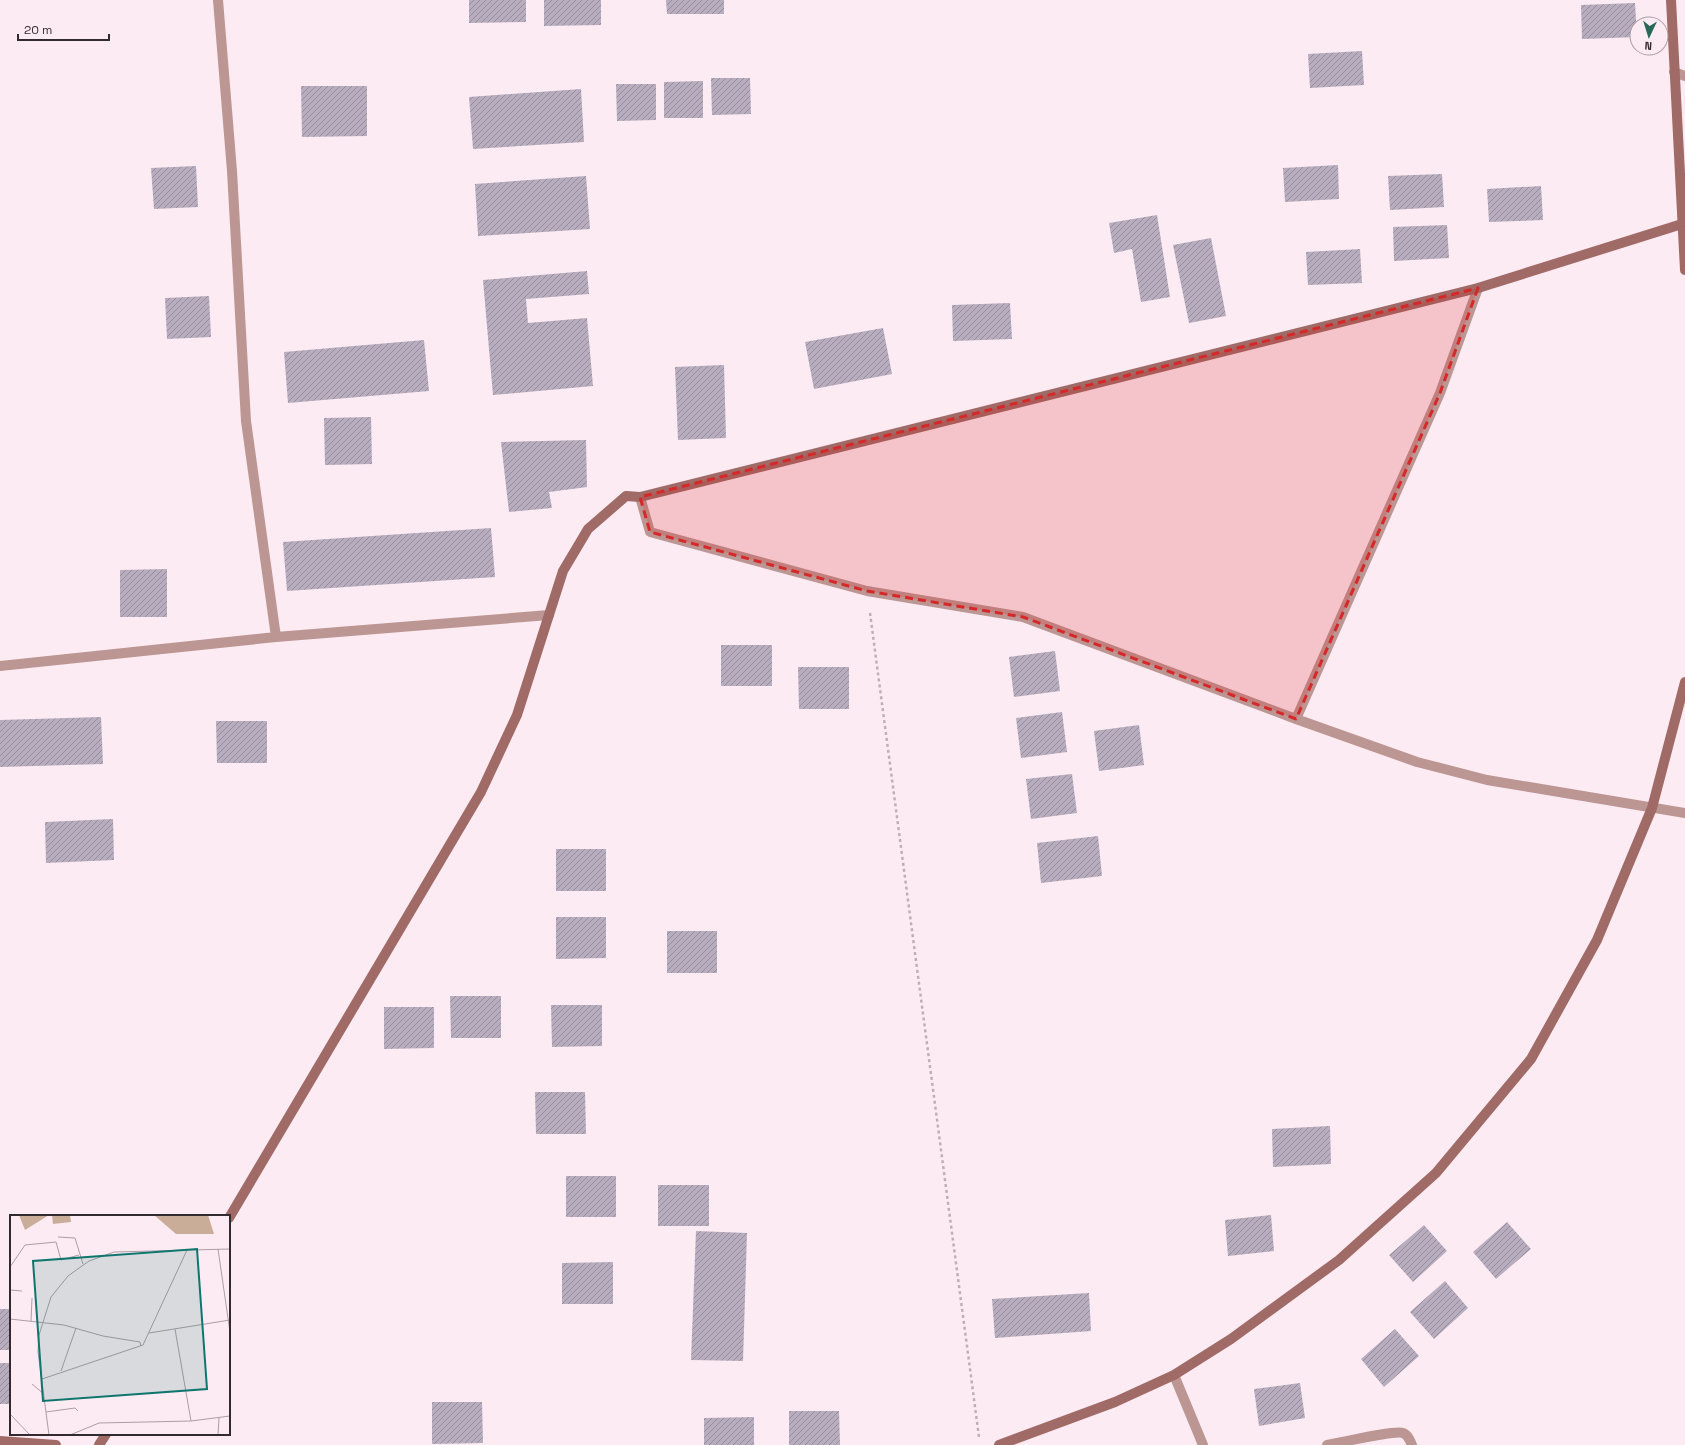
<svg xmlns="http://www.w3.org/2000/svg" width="1685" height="1445" font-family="'Space Grotesk',sans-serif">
<defs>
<pattern id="building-hatch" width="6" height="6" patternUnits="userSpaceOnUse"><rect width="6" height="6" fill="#b8adbe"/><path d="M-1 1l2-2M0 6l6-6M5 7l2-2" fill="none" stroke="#968d9b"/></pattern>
</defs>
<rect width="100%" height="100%" fill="#fdebf3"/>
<!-- building -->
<path fill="url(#building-hatch)" d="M469 0H526V22L469 23Z
M544 0H601V25L544 26Z
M666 0H724V14H667Z
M1635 3 1637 37 1582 39 1581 5Z
M1362 51 1364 85 1310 88 1308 54Z
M711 78H750L751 114 712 115Z
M703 81V118H664V82Z
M616 84H656V120L617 121Z
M301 86H367V136L302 137Z
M581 89 584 142 473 149 469 97Z
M1338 165 1339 199 1285 202 1283 168Z
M196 166 198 207 154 209 151 168Z
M1442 174 1444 207 1390 210 1388 176Z
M586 176 590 229 478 236 475 184Z
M1541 186 1543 220 1489 222 1487 189Z
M1157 215 1170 297 1141 302 1132 249 1114 253 1109 223Z
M1447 225 1449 258 1394 261 1393 227Z
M1211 238 1226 316 1189 323 1173 245Z
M1360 249 1362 283 1308 285 1306 252Z
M587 271 589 294 526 299 528 323 587 318 593 386 493 395 483 280Z
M209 296 211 337 167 339 165 298Z
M1010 303 1012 339 953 341 952 305Z
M883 328 892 374 814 389 805 342Z
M424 340 429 391 288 403 284 352Z
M724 365 726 438 678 440 675 367Z
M371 417 372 464 325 465 324 418Z
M586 440 587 487 549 492 552 508 509 512 501 442Z
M491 528 495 577 287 591 283 542Z
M167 569V617H120V570Z
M721 645H772V686H721Z
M1055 651 1060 691 1014 697 1009 657Z
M798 667H849V709H799Z
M1062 712 1067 752 1021 758 1016 718Z
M101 717 103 764 0 767V720Z
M216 721H267V763H217Z
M1139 725 1144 765 1099 771 1094 731Z
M1072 774 1077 813 1031 819 1026 779Z
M113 819 114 860 46 863 45 822Z
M1098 836 1102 876 1041 883 1037 843Z
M556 849H606V891H556Z
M556 917H606V958L556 959Z
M667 931H717V973H667Z
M450 996H501V1038H451Z
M551 1005H602V1046L552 1047Z
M384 1007H434V1048L384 1049Z
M535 1092H585L586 1134H536Z
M1330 1126 1331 1164 1273 1167 1272 1129Z
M566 1176H616V1217H566Z
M658 1185H709V1226H658Z
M1271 1215 1274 1251 1228 1256 1225 1220Z
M1507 1222 1531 1249 1496 1279 1473 1252Z
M1424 1225 1447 1251 1413 1282 1389 1255Z
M696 1231 747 1233 743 1361 691 1360Z
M613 1262V1304H562V1263Z
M1445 1281 1468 1308 1434 1339 1410 1312Z
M1089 1293 1091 1331 995 1338 992 1299Z
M0 1309H11V1350H0Z
M1395 1329 1419 1356 1384 1387 1361 1359Z
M0 1363H11V1404H0Z
M1300 1383 1305 1418 1259 1426 1254 1389Z
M432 1402H482L483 1443 432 1444Z
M789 1411H839L840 1445H789Z
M754 1417V1445H704V1418Z"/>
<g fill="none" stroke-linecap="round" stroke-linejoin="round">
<!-- path -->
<path stroke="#beafb6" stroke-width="2.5" stroke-dasharray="3 3" stroke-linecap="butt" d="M870 613 979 1437"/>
<!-- lane -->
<path stroke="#bc9693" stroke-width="10" d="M1674 72 1685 76
M1174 1375 1203 1445
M1327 1445C1340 1443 1394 1430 1403 1433 1408 1435 1410 1440 1412 1445"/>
<!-- street -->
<path stroke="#bc9693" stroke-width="10" d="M218 0 232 171 246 421 276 637
M640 497 650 532 867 591 1023 617 1296 719 1417 762 1487 780 1685 813
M0 666 276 637 549 615
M1296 719 1440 393 1478 288"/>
<!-- secondary -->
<path stroke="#a06a66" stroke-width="10" d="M1671 0 1685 270
M229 1218 481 792 517 715 563 571 588 529 626 496 640 497 1478 288 1682 224
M0 1441 56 1445
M99 1445 106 1434
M999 1445 1115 1402 1174 1375 1231 1339 1339 1260 1436 1173 1531 1059 1597 940 1652 808 1685 682"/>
</g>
<!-- marked area -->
<path fill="#d62828" fill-opacity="0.2" stroke="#d62828" stroke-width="3" stroke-dasharray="8 5" stroke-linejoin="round" d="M1478 288 1440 393 1296 719 1023 617 867 591 650 532 640 497Z"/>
<!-- overview -->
<g transform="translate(10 1215)">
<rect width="220" height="220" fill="#fdebf3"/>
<path d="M9 0H39L15 15ZM42 0H60L61 7 43 9ZM144 0H198L204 19H166Z" fill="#caad99"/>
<path fill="none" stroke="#ac9ea4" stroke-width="1" d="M48 22 65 23 73 49M208 34 220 117M0 52 15 30 46 27 51 45 69 40M0 75 12 76M0 104 54 110 93 121 130 127 131 131M21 106 22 83M165 114 181 206M139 118 220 105M51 156 66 113M32 164 133 130 177 35M22 169 34 179M36 197 65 193 68 196M0 199 20 220M39 220 28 137 29 120 41 82 58 61 79 46 104 37 220 34M60 220 89 208 181 206 220 201M208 220 209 203"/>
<path fill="#0f766e" fill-opacity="0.15" stroke="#0f766e" stroke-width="2" d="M187 34 197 174 33 186 23 46Z"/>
<rect width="220" height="220" fill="none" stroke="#322a2e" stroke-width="2"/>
</g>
<!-- north arrow -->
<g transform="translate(1649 36) rotate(184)"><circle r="19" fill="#fdebf3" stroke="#ac9ea4"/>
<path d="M0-3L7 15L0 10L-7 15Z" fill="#266959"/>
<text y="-6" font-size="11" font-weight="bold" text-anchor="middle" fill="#322a2e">N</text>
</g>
<!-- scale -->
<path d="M18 34v6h91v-6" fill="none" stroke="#322a2e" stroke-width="2"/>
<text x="24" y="34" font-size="12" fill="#322a2e" stroke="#fdebf3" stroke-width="3" paint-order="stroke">20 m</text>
</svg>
